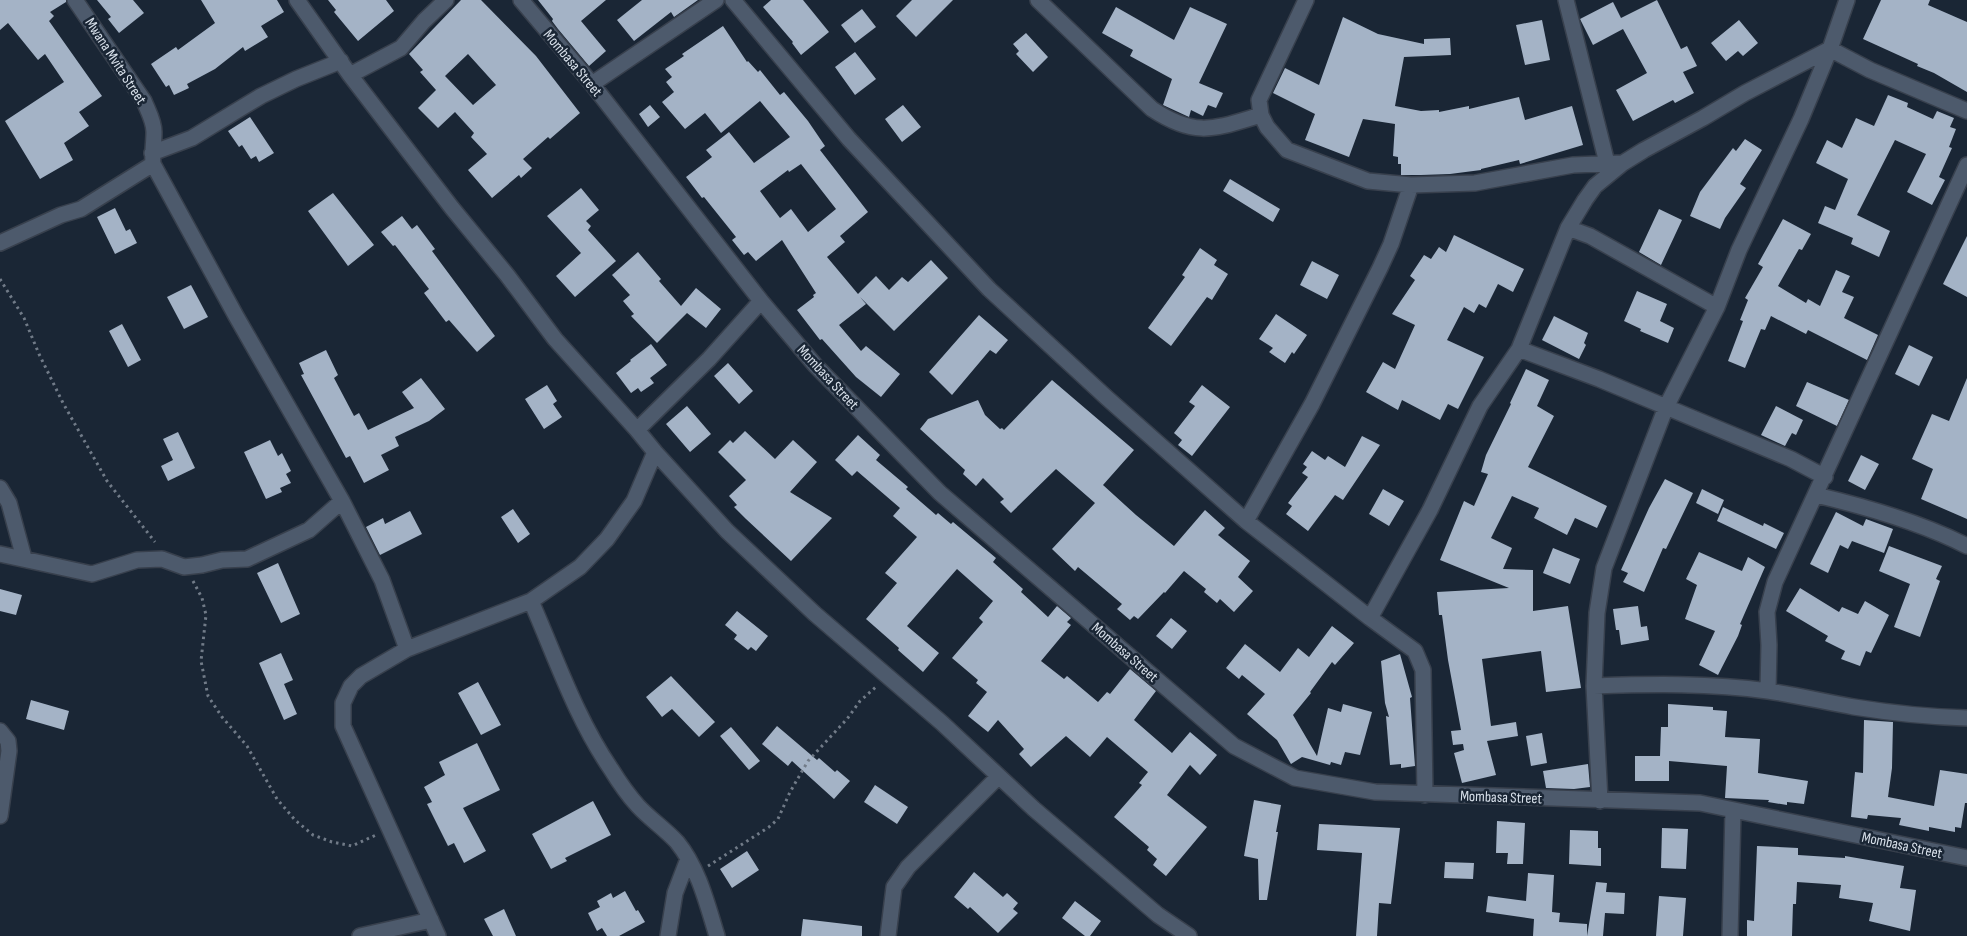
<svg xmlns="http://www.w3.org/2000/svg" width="1967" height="936" font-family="'Sofia Sans Condensed',sans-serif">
<rect width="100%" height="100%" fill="#1a2635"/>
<!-- building -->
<path fill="#a4b3c6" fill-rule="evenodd" d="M0 0H66V2L50 12 54 16 49 21 102 96 79 112 89 126 64 143 73 160 40 179 5 121 64 82 45 54 38 60 8 23 0 30Z
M97 0H133L144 13 119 33 108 19 111 17Z
M201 0H277L284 12 261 26 268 37 245 51 243 47 215 69 187 84 189 88 174 95 169 85 166 87 151 64 176 47 178 50 215 23Z
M328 0H386L394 11 358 41 334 12 336 10Z
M461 0H481L536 56 580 113 550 139 548 137 523 159 532 168 521 178 519 175 492 198 468 170 487 154 471 137 474 133 455 112 438 128 418 108 436 90 420 72 423 70 409 54ZM468 54 496 85 473 105 445 76Z
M538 0H606L581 21 606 51 589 66 558 29 552 21 553 19Z
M642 0H698L674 17 671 12 634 41 617 20Z
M771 0H803L829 32 801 55 792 43 793 42 763 7Z
M912 0H953L916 37 896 16Z
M1657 0 1681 49 1687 46 1697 66 1683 72 1694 93 1675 103 1673 100 1633 121 1616 90 1647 73 1623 29 1593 45 1580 19 1613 2 1621 18Z
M1881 0H1930L1928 5 1967 22V92L1934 73 1917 66 1918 64 1863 39Z
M1116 7 1174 40 1190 7 1227 24 1199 83 1223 93 1216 108 1208 105 1203 116 1191 110 1189 117 1163 105 1172 79 1130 56 1133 50 1102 33Z
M862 9 876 27 855 43 841 25Z
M1343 17 1378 34 1424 44V39L1450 38 1451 55 1404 57 1395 106 1421 111 1439 110V112L1469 106V109L1519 97 1525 120 1572 106 1583 145 1520 164 1519 160 1481 169V170L1450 174 1421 175H1401V164H1398V157L1393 156 1395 124 1363 119 1349 157 1305 140 1315 114 1273 93 1285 68 1319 85Z
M1542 20 1550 60 1525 65 1516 25Z
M1739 20 1758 43 1743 56 1738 51 1726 61 1711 43Z
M723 26 747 62 748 61 758 72 760 70 780 95 784 92 808 121 825 146 820 150 868 212 840 236 845 242 827 257 858 294 876 276 889 290 902 277 908 282 931 260 948 278 894 331 860 297 866 304 839 325 861 351 866 346 900 374 881 397 856 377 822 339 820 340 797 310 814 297 813 295 816 293 782 240 756 261 748 252 744 255 732 240 736 237 704 197 702 198 686 177 712 157 706 150 729 132 754 163 790 137 760 101 721 133 705 113 685 129 662 102 674 92 666 82 672 77 665 69 684 56 682 54ZM801 164 836 209 808 232 791 209 780 218 760 191 788 170 789 172Z
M1026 33 1048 57 1033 72 1016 54 1019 51 1013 44Z
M855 52 876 79 855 95 835 67Z
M1888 95 1908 103 1907 107 1933 119 1937 111 1954 118 1950 127 1956 129 1949 147 1952 148 1939 177 1945 180 1932 205 1907 192 1926 154 1895 140 1857 215 1890 231 1879 257 1851 244 1853 238 1818 223 1825 206 1835 210 1848 179 1816 163 1827 140 1842 148 1856 118 1874 126Z
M650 105 660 117 648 127 639 114Z
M903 105 921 127 902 142 885 119Z
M250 117 274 153 259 162 256 156 251 159 242 145 239 147 228 131Z
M1745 139 1762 150 1740 184 1746 188 1725 218 1720 229 1690 216 1700 192 1733 148 1736 151Z
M1230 179 1280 209 1273 222 1223 191Z
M581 188 599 210 586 221 591 226 588 230 616 261 575 297 556 276 581 253 547 216Z
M333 193 374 245 348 266 308 211Z
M115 208 126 231 130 229 137 243 115 254 97 217Z
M1659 209 1682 220 1661 265 1639 252Z
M402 216 412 229 417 225 435 249 432 251 495 336 477 352 449 320 446 322 424 293 429 289 395 245 393 246 381 232Z
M1783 219 1811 234 1802 250 1799 249 1778 286 1806 303 1808 299 1820 306 1836 270 1850 276 1842 292 1854 297 1844 318 1878 335 1867 360 1808 330 1806 334 1771 316 1765 330 1761 329 1745 368 1728 361 1743 321 1740 320 1748 300 1745 298 1763 267 1758 264Z
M1454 235 1524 269 1513 292 1498 284 1486 308 1479 304 1474 313 1464 307 1447 340 1484 357 1458 409 1448 404 1440 420 1402 400 1398 410 1366 392 1383 362 1395 369 1415 325 1392 314 1415 280 1410 276 1424 255 1431 259 1439 247 1446 252Z
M1967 236V297L1943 284Z
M1200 248 1217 260 1214 265 1228 274 1212 300 1207 297 1171 346 1148 328 1185 277 1182 275Z
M638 252 661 279 659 281 681 306 696 288 721 309 706 328 687 313 657 343 631 316 634 314 623 301 630 295 612 275Z
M1312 261 1339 275 1327 299 1300 285Z
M191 285 208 317 184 329 167 297Z
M1637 291 1667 304 1660 321 1674 328 1668 343 1640 331 1641 329 1624 321Z
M1276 314 1307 335 1294 354 1292 352 1285 363 1269 352 1273 348 1259 339Z
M979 315 1008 340 996 354 990 350 952 395 929 372Z
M1554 316 1588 333 1584 343 1586 345 1579 359 1542 340Z
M122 324 141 360 128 367 109 331Z
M651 344 667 365 650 378 654 383 641 392 638 388 631 393 616 373 631 361 630 360Z
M1909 345 1933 357 1919 386 1895 374Z
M326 350 338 375 334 378 354 416 359 413 368 430 414 408 402 392 421 378 445 409 429 421 395 437 399 446 381 455 389 470 364 483 350 456 346 458 301 375 304 374 299 363Z
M728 363 753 391 739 404 714 376Z
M1526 369 1549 380 1537 406 1554 416 1528 467 1607 506 1597 528 1575 518 1567 535 1534 518 1539 508 1512 496 1491 538 1512 548 1503 569 1533 570V611L1568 606 1581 688 1546 692 1541 651 1482 659 1491 726 1516 722 1518 736 1487 741 1496 775 1462 783 1454 753 1464 750 1463 744 1453 745 1451 731 1461 730 1448 660 1442 615H1439L1437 592 1509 588 1440 560 1464 501 1474 506 1488 474 1481 472 1486 455 1511 404 1510 403Z
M1967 378V519L1921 499 1933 469 1912 459 1932 414 1949 421Z
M1052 380 1134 450 1103 485 1136 515 1174 546 1205 510 1225 528 1218 535 1250 561 1238 577 1253 591 1234 612 1220 599 1217 603 1204 592 1206 589 1184 571 1165 593 1164 592 1138 619 1134 616 1130 620 1117 609 1122 604 1078 567 1075 571 1052 549 1095 503 1056 469 1011 513 1000 502 1004 499 983 478 976 486 963 474 965 470 920 429 928 419 978 400 985 415 1000 429 1002 428 1004 430Z
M1807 382 1849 400 1837 426 1796 406Z
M547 385 557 401 553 404 562 417 544 429 525 399Z
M1202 385 1230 407 1192 456 1178 445 1182 440 1174 433 1195 406 1189 402Z
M687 406 711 434 690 452 666 424Z
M1776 406 1803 420 1796 435 1792 433 1785 446 1761 435Z
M745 431 775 459 793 440 817 462 790 492 832 518 791 561 746 519 734 507 737 505 729 496 746 480 718 452 730 440 733 443Z
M178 432 195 468 168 481 161 466 173 460 163 439Z
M858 435 880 455 876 460 908 487 906 489 936 515 938 513 951 524 953 522 996 558 993 562 1023 589 1021 592 1048 617 1057 606 1071 618 1067 622 1071 625 1041 661 1064 679 1067 676 1098 702 1107 692 1110 694 1130 669 1156 691 1134 720 1172 753 1190 732 1217 755 1200 775 1190 765 1167 795 1207 827 1166 876 1153 865 1157 859 1147 850 1149 847 1114 817 1142 785 1139 783 1148 772 1107 737 1090 757 1066 736 1031 767 1019 754 1024 749 998 720 988 732 968 716 987 692 976 683 978 680 952 658 983 622 979 618 993 601 957 569 907 626 939 653 923 672 898 650 899 648 866 619 897 583 885 573 917 537 893 516 900 508 857 471 852 476 835 460Z
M1362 436 1380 445 1343 500 1335 495 1308 531 1286 514 1292 506 1288 503 1308 477 1302 473 1307 467 1303 464 1312 451 1325 460 1328 456 1345 467Z
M270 440 278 456 282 453 291 471 286 474 291 483 280 488 282 492 266 499 244 452Z
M1861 455 1879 464 1865 490 1848 481Z
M1665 479 1693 493 1666 549 1663 548 1644 592 1623 582 1628 573 1621 570 1649 508Z
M1383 489 1404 501 1389 526 1369 514Z
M1702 489 1724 500 1718 514 1696 503Z
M1723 507 1763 526 1764 523 1784 533 1776 549 1717 521Z
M513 509 530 534 518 543 501 517Z
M410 511 422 534 380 555 366 527 383 518 385 524Z
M1836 512 1863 526 1866 519 1893 529 1884 553 1852 541 1848 549 1840 545 1828 573 1810 564Z
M1889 546 1942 566 1936 579 1940 581 1920 637 1894 627 1910 584 1879 571Z
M1553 548 1580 559 1570 584 1543 573Z
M1699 552 1742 571 1748 557 1765 567 1740 624 1742 625 1738 636 1718 675 1699 665 1715 631 1685 619 1697 585 1686 579Z
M278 563 300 614 281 623 257 573Z
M1800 588 1839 612 1842 607 1858 614 1865 601 1889 615 1871 653 1866 651 1860 666 1841 659 1845 651 1825 641 1828 636 1786 611Z
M0 589 22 595 16 615 0 611Z
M1638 606 1641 627 1647 626 1649 640 1621 645 1619 630H1616L1613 609Z
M737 611 768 636 756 651 751 647 748 650 734 639 737 635 725 625Z
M1171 618 1187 631 1172 649 1156 636Z
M1332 626 1354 643 1335 665 1332 662 1310 692 1311 693 1293 715 1317 756 1328 708 1341 712 1343 704 1372 712 1360 755 1345 752 1341 765 1331 762 1330 765 1302 757 1291 764 1277 740 1247 714 1265 694 1242 675 1239 679 1226 668 1245 644 1280 672 1298 648 1309 657Z
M281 653 293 680 284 684 297 714 284 720 259 663Z
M1400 654 1412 697 1410 698 1415 766 1401 768V764L1390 765 1386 716 1389 717 1385 703 1381 661Z
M671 676 715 722 699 737 672 709 662 717 646 697Z
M478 682 501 725 481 735 458 693Z
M31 700 69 711 64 730 26 719Z
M1668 704 1713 707V710L1727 711 1725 737 1760 739 1758 773 1808 781 1804 804 1787 802V805L1768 802 1769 800 1725 798 1727 766 1669 761V781H1635V756H1660L1661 727H1668Z
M1864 720 1893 722 1892 768 1888 797 1934 806 1940 770 1967 774V803H1965L1961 828 1955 827V832L1929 827V831L1899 825 1901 818 1868 815 1867 819 1851 817 1855 772 1863 773Z
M777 726 817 760 819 758 835 772 837 770 850 781 834 799 792 761 788 766 762 744Z
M731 727 760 761 749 770 720 736Z
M1542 733 1547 763 1531 766 1526 736Z
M477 743 500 790 463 808 486 851 464 863 454 843 448 846 427 804 432 802 424 787 445 775 439 762Z
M1588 764 1590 787 1574 789 1546 788 1543 771Z
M875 785 908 807 897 824 864 802Z
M1254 800 1281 805 1276 832H1278L1267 900H1259L1258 859 1244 856Z
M593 801 611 835 565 858 567 861 551 869 532 834Z
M1497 821 1525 823 1523 864H1507L1508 853H1496Z
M1319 824 1400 828 1391 904 1379 903 1377 936H1356L1362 853 1317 850Z
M1662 828 1688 829 1686 869 1661 868Z
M1570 830 1598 831V848H1601V866L1569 864Z
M1757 846 1798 848V855L1845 858V856L1904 866 1900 888 1916 890 1910 931 1869 921 1873 903 1839 898 1841 885 1797 882 1796 904H1793L1792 936H1747V920L1754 921Z
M747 851 759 870 732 888 720 869Z
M1445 862 1474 863 1473 879 1444 878Z
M974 872 1003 897 1007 893 1018 903 1013 909 1018 913 998 933 970 907 968 909 954 897Z
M1528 873 1554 875 1552 912 1560 913 1559 922 1587 924V936L1596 882 1607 883 1606 892 1625 893 1624 914 1605 913 1603 936H1533L1534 919 1486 912 1488 896 1526 901Z
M625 891 636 911 638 910 645 922 619 936H607L602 928 597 931 588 913 600 907 597 901 611 893 613 898Z
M1659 896 1686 898 1683 936H1656Z
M1075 901 1101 921 1090 936H1085L1062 918Z
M504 909 516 936H493L484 919Z
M803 919 862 926V936H801Z"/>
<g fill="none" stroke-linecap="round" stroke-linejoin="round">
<defs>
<path id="minor" d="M75 0 144 101C148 111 154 121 154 132 154 143 152 153 153 164L236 316 342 501 382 580 407 649
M297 0 350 75 452 208 507 275 555 339 637 430 655 452 727 531 815 614 942 723 1034 809 1158 915 1189 936
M521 0 592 84 761 301 815 365 940 493 1234 746 1295 778 1375 792 1700 803 1967 858
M733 0 849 139 989 289 1107 398 1246 521 1370 618 1415 651 1423 670 1425 795
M1038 0 1152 109C1196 138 1214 129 1261 115
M1306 0 1259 100 1261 115 1267 127 1287 150 1368 181 1411 185 1475 183 1573 165 1623 163
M1566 0 1607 163
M350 75 401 48 424 21 446 0
M592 84 716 0
M152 153 192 138 261 96 296 79 341 61
M1568 228 1590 236 1717 307
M0 243 61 215 81 209 153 164
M1519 349 1599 379 1791 459 1825 477
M637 430 709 359 761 301
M0 488 9 503 24 558
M1816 495C1867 507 1920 522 1967 546
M1246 521 1312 404 1380 268 1391 244 1411 185
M0 554 92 574 137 560 162 559 184 567 202 565 222 560 247 559 309 530 342 501
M531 601C556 658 576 718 611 769 619 782 628 795 638 806 650 819 665 829 677 842 699 869 707 904 717 936
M1370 618 1430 510 1480 406 1519 349 1568 228 1585 200 1595 186 1623 163 1644 150 1703 118 1745 93 1830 49 1870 70 1967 111
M1594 686C1652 684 1710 683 1768 691 1797 695 1825 702 1854 707 1891 713 1929 717 1967 718
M1768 691 1769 645 1767 612 1775 582 1967 165
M0 731 8 741 9 751 0 816
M1600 801 1594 686 1597 613 1604 568 1666 407 1717 307 1739 250 1801 119 1830 49 1847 0
M360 936 431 920
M438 936 343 726V703L351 686 361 676 407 649 531 601 580 567 607 539 634 501 655 452
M668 936 675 893 688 859
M888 936 894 887 908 867 998 777
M1730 936 1733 810"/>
</defs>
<!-- minor casing -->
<use href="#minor" stroke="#38404d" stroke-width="18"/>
<!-- path -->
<path stroke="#717b88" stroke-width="3" stroke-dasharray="2.5 4" stroke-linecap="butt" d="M0 279 24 318 39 354 63 403 107 481 155 542
M193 581 202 598 206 615 201 661 208 696 222 717 247 746 277 799 295 820 313 835 332 842 352 846 376 835
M708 866 769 827 778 819 790 792 808 761 847 719 860 701 877 686"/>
<!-- minor -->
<use href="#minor" stroke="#4d5a6c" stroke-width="15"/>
</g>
<g text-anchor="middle" stroke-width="5" stroke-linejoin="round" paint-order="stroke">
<!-- street labels -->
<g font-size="15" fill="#d8e0ea" stroke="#1a2635">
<text transform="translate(116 61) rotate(57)" y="5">Mwana Mvita Street</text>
<text transform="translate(573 63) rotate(50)" y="5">Mombasa Street</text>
<text transform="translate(828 377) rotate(47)" y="5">Mombasa Street</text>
<text transform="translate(1125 652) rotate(41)" y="5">Mombasa Street</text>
<text transform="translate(1501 797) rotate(2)" y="5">Mombasa Street</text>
<text transform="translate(1902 845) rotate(12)" y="5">Mombasa Street</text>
</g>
</g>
</svg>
